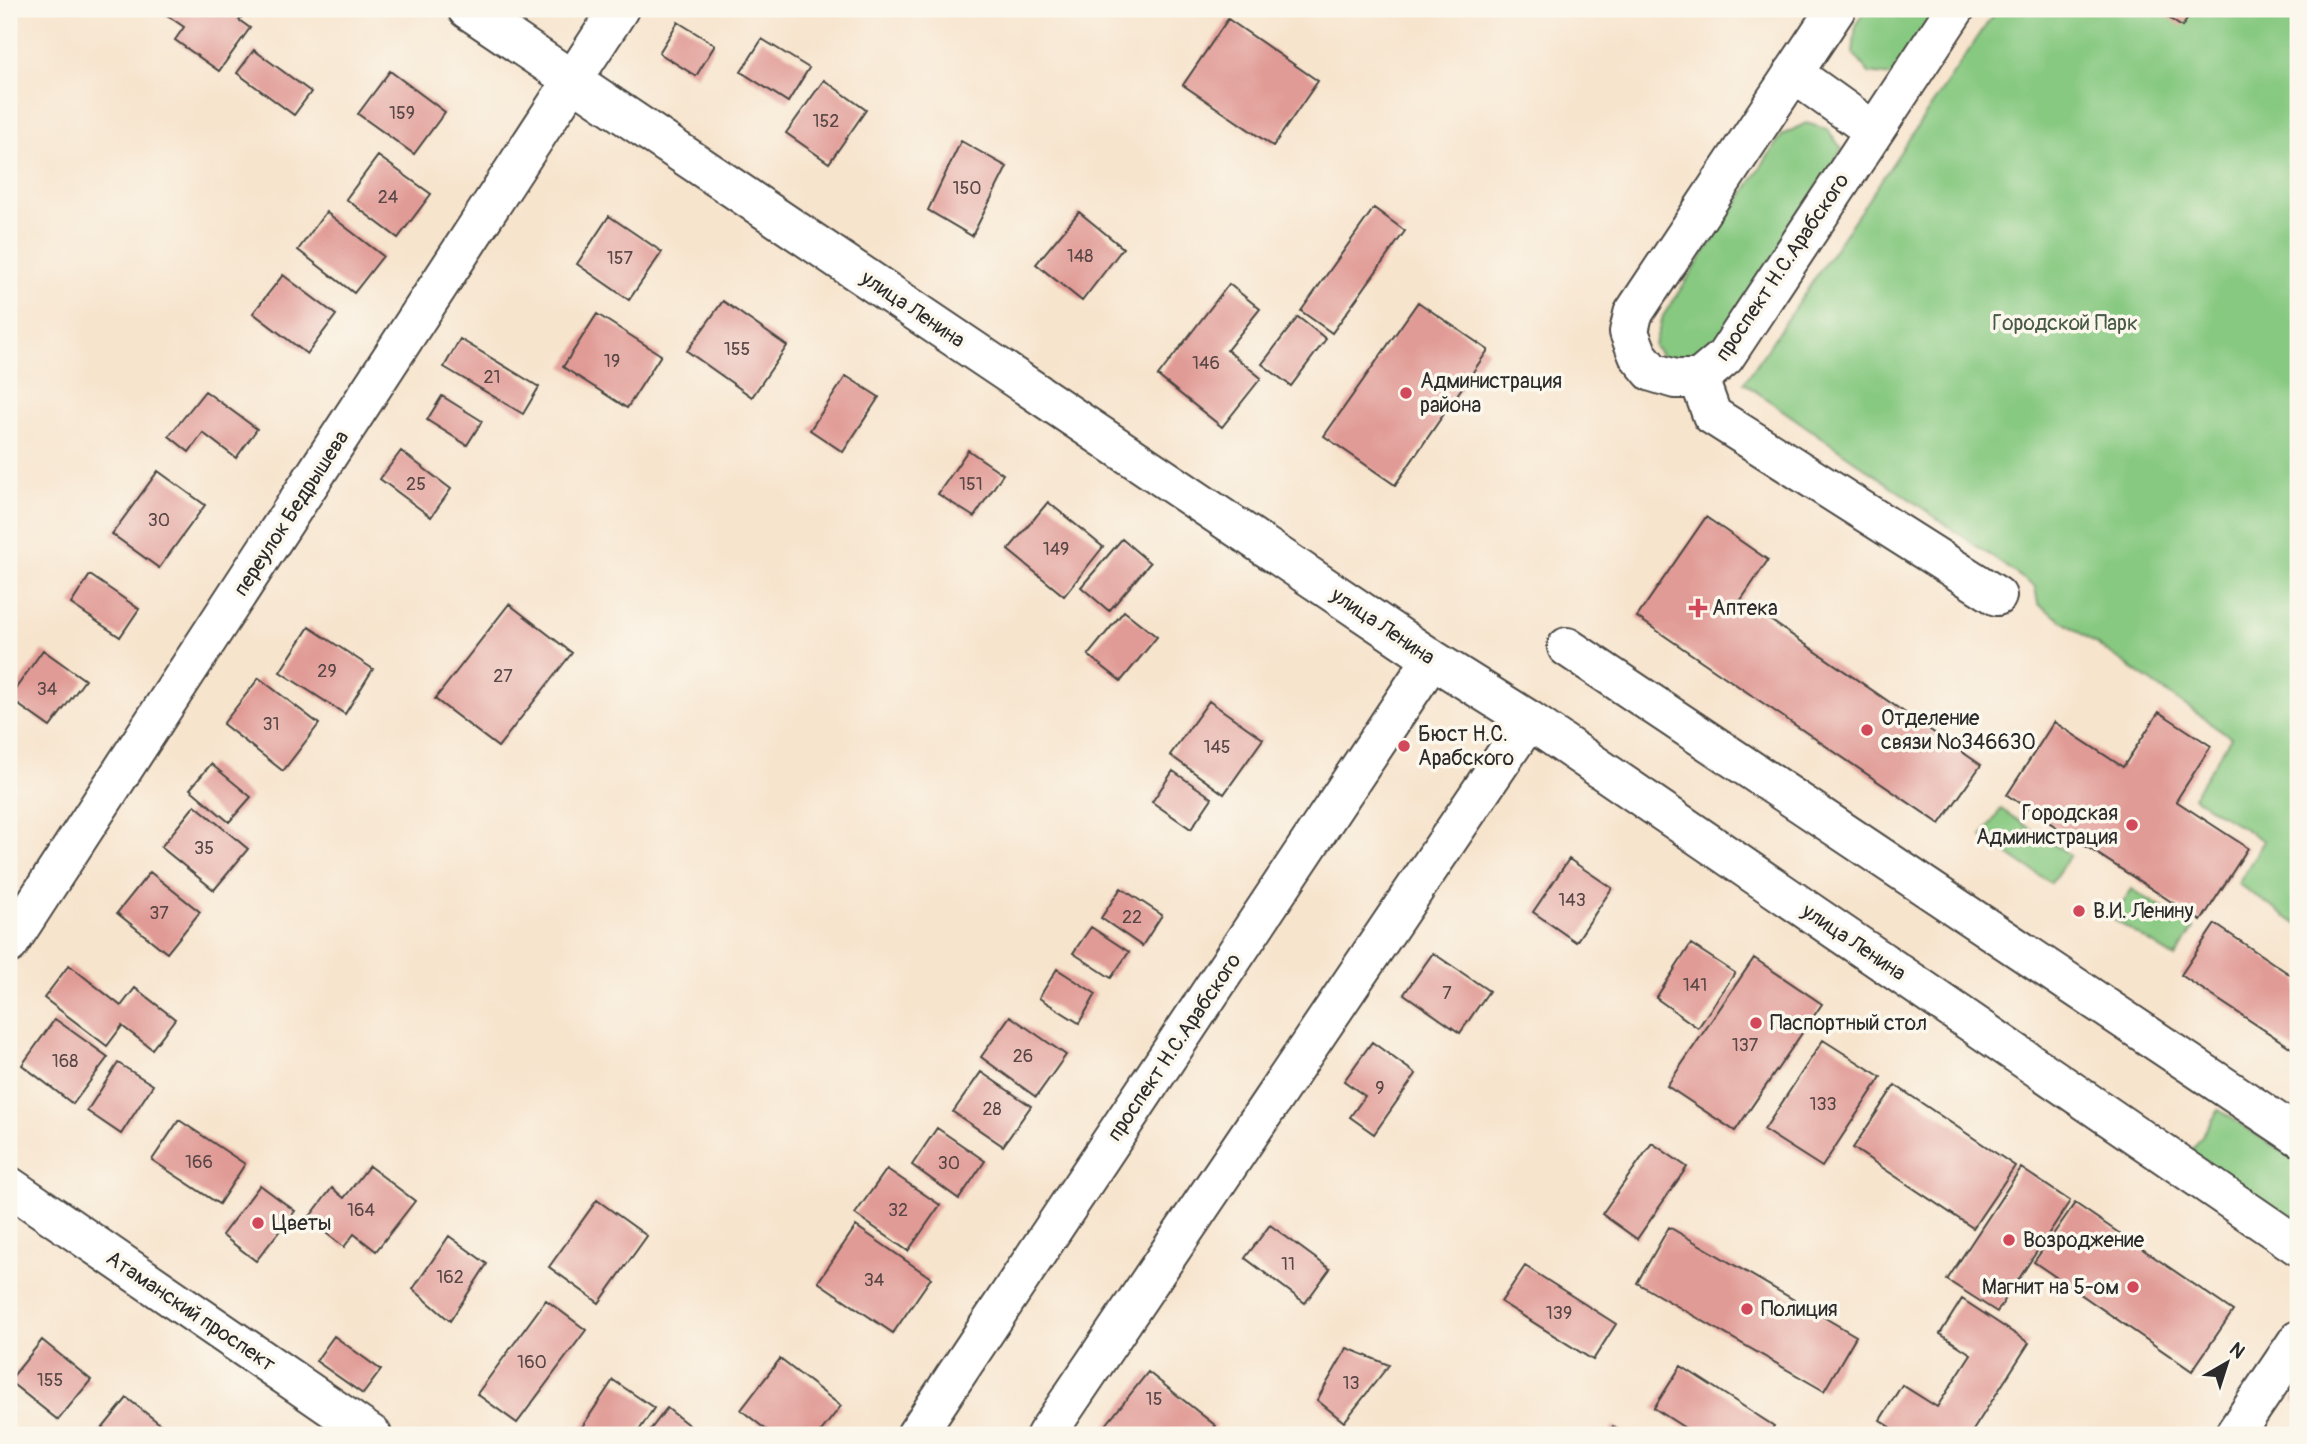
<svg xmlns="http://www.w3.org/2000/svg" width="2307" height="1444" font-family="Pangolin,sans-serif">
<rect width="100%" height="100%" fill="#fbf7ec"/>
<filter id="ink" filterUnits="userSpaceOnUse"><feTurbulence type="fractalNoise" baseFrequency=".0143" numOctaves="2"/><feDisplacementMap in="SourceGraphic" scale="14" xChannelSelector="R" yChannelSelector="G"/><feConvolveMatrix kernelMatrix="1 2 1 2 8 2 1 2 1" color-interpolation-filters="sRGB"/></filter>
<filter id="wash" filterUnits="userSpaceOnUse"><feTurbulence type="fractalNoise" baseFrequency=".00686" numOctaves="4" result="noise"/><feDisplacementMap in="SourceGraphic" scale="28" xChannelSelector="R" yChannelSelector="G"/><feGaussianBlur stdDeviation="1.57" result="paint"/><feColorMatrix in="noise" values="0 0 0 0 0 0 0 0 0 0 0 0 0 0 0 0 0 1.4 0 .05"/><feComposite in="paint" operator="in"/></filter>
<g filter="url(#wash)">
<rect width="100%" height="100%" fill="#f7e4cd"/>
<!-- green -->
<path fill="#87c981" stroke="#597a56" stroke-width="2" d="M1866 9H1955L1899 77 1869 73 1853 53 1856 24Z
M1997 9H2298V925L2238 884 2264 841 2193 797 2231 737 2038 604 2035 587 1744 383Z
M1806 123 1827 129 1842 149 1717 357 1670 367 1654 346 1663 316 1782 135Z
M2001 809 2070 855 2051 883 1982 837Z
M2132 889 2194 928 2175 958 2113 919Z
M2219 1110 2298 1162V1223L2191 1152Z"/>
<g id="blocks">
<!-- building -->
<path fill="#e19b96" d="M167 9H248L239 20 250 28 219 71 175 40 184 27 164 13Z
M2156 9H2194L2182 27Z
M1228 19 1318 81 1273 146 1183 85Z
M678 22 715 45 696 76 659 53Z
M762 39 809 68 788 102 741 72Z
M254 50 311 92 294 115 237 73Z
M390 71 445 112 414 154 358 114Z
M824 80 866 110 829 163 786 133Z
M961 141 1007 167 972 236 928 210Z
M378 156 431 194 398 238 346 199Z
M1374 208 1405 231 1332 333 1301 311Z
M326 212 383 256 354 293 298 250Z
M1079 212 1123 248 1082 301 1036 264Z
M609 216 662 252 629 300 577 264Z
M283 275 336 315 307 354 253 313Z
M1229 284 1260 309 1227 350 1261 378 1222 427 1158 376Z
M723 301 787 346 752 397 687 351Z
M1418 302 1488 350 1395 485 1324 436Z
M597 314 661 355 627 408 563 367Z
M1298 317 1326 339 1291 386 1262 364Z
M460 339 539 387 523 414 444 367Z
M846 376 879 397 843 452 810 430Z
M205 391 257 429 236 458 203 433 189 452 169 436Z
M442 396 482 421 467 445 427 420Z
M968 450 1003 474 974 517 938 494Z
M401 451 451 489 431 517 380 479Z
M158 471 205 505 159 568 112 534Z
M1048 502 1103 547 1064 596 1008 550Z
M1706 517 1768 560 1741 600 1981 765 1940 824 1637 617Z
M1122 539 1150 563 1109 611 1081 587Z
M90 575 139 609 120 637 71 604Z
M509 604 572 653 498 747 435 699Z
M1124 611 1157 637 1121 681 1088 655Z
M309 627 373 669 345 714 280 672Z
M43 650 85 680 50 727 9 698Z
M259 678 319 724 283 771 223 724Z
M1209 701 1263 739 1224 794 1170 755Z
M2159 712 2211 746 2176 801 2248 848 2201 921 2007 795 2054 722 2123 767Z
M211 764 251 797 229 822 190 789Z
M1173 771 1212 798 1191 829 1152 802Z
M195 805 248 849 214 890 161 847Z
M1569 859 1612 888 1576 942 1533 912Z
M150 872 200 912 167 953 117 913Z
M1121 888 1162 915 1142 946 1101 918Z
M2215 924 2298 980V1048L2296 1051 2181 975Z
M1091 927 1129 952 1111 978 1073 953Z
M1691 944 1735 973 1698 1028 1656 998Z
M1433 953 1489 991 1460 1033 1404 994Z
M1754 958 1822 1004 1735 1131 1667 1086Z
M69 965 121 1006 135 988 175 1019 152 1049 122 1026 107 1046 44 998Z
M1057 969 1096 994 1079 1023 1039 998Z
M1010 1016 1066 1055 1036 1097 981 1057Z
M55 1019 108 1057 73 1104 22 1065Z
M1823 1040 1881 1077 1822 1167 1764 1130Z
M1372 1042 1416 1074 1374 1134 1350 1117 1365 1096 1344 1081Z
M118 1063 153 1085 121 1134 87 1111Z
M981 1072 1031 1106 1003 1146 953 1112Z
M1895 1085 2015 1166 1973 1228 1853 1148Z
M179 1120 245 1164 219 1204 152 1160Z
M937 1128 985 1161 959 1199 912 1165Z
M1652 1143 1687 1167 1637 1239 1602 1214Z
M369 1166 415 1201 376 1251 354 1234 344 1247 308 1219 332 1188 344 1198Z
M2021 1168 2070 1201 1997 1312 1947 1280Z
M887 1169 940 1205 908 1251 855 1214Z
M260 1185 295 1211 256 1261 222 1235Z
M597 1200 647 1236 599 1303 549 1267Z
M2075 1203 2233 1311 2192 1371 2034 1262Z
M1270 1225 1330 1269 1305 1303 1245 1258Z
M856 1226 931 1278 893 1333 818 1282Z
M1669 1227 1856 1336 1824 1391 1637 1283Z
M449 1236 487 1264 450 1321 413 1289Z
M1525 1266 1616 1324 1593 1360 1501 1302Z
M1962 1299 2029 1343 1970 1435H1903L1880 1420 1902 1385 1937 1407 1971 1354 1940 1334Z
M546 1300 586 1330 517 1423 477 1394Z
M334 1336 381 1370 363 1394 316 1361Z
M42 1340 91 1380 58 1420 9 1381Z
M1347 1348 1389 1365 1344 1422 1317 1400Z
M780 1359 841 1406 818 1435H773L741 1410Z
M1681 1366 1774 1426 1768 1435H1696L1654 1408Z
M1148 1372 1216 1426 1208 1435H1108L1102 1430Z
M613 1380 654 1408 636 1435H581L578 1433Z
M2298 1391V1405L2292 1401Z
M127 1398 174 1435H97Z
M667 1408 701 1435 647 1434Z
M1613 1426 1627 1435H1608Z"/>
</g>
</g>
<g filter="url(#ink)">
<use href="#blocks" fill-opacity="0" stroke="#4a4743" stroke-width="2"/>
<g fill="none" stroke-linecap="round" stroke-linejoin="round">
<defs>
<path id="minor" d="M467 9 1432 659 1529 720 2298 1246
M1836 9 1633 314 1629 332 1638 355 1652 372 1675 379H1699L1725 357 1955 9
M1793 73 1874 131
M1699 379 1712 415 1997 596
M1567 647 2298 1136
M9 944 619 9
M9 1186 372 1435
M916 1435 1432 659
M1046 1435 1529 720
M2234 1435 2298 1340"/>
</defs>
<!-- minor casing -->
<use href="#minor" stroke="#4a4743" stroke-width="42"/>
<!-- minor -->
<use href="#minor" stroke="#fff" stroke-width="38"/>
</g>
</g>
<!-- markers -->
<g fill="#d1495b" stroke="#fbf7ec" stroke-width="2.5">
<circle cx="1406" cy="393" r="7"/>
<path d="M1694.5 597.5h7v7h7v7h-7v7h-7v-7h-7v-7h7z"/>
<circle cx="1867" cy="730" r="7"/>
<circle cx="1404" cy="746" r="7"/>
<circle cx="2132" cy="825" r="7"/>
<circle cx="2079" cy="911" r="7"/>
<circle cx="1756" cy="1023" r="7"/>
<circle cx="258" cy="1223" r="7"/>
<circle cx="2009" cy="1240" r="7"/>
<circle cx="2133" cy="1287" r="7"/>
<circle cx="1747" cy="1309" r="7"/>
</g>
<g text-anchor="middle" stroke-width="7" stroke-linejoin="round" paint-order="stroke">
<!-- number labels -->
<g font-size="18" fill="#584746">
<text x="402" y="119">159</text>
<text x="826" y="127">152</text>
<text x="967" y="194">150</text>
<text x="388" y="203">24</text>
<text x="1080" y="262">148</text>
<text x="620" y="264">157</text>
<text x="737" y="355">155</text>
<text x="612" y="367">19</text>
<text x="1206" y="369">146</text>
<text x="492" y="383">21</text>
<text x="416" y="490">25</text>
<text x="971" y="490">151</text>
<text x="159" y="526">30</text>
<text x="1056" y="555">149</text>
<text x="327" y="677">29</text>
<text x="503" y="682">27</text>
<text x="47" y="695">34</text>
<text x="271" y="730">31</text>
<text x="1217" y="753">145</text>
<text x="204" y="854">35</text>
<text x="1572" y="906">143</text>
<text x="159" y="919">37</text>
<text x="1132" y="923">22</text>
<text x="1695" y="991">141</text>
<text x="1447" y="999">7</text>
<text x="1745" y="1051">137</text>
<text x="1023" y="1062">26</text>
<text x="65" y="1067">168</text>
<text x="1380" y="1094">9</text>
<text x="1823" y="1110">133</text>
<text x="992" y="1115">28</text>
<text x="199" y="1168">166</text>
<text x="949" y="1169">30</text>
<text x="361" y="1216">164</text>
<text x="898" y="1216">32</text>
<text x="1288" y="1270">11</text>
<text x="450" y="1283">162</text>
<text x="874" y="1286">34</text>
<text x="1559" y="1319">139</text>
<text x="532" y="1368">160</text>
<text x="50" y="1386">155</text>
<text x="1351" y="1389">13</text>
<text x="1154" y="1405">15</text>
</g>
<!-- street labels -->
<g font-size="21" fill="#2b2b2b" stroke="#fbf7ec">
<text transform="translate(1782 267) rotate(-56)" y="7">проспект Н.С.Арабского</text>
<text transform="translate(913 309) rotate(34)" y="7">улица Ленина</text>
<text transform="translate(291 513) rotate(-57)" y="7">переулок Бедрышева</text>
<text transform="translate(1383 626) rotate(34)" y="7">улица Ленина</text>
<text transform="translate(1854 942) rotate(34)" y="7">улица Ленина</text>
<text transform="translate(1174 1047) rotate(-56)" y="7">проспект Н.С.Арабского</text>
<text transform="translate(191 1311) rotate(34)" y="7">Атаманский проспект</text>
</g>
<!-- park labels -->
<g font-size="21" fill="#475a45" stroke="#fbf7ec">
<text x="2065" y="330">Городской Парк</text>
</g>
<!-- poi labels -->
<g font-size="21" fill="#2b2b2b" stroke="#fbf7ec" text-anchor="start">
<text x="1420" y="388">Администрация<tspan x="1420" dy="24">района</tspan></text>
<text x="1712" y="615">Аптека</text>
<text x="1881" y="725">Отделение<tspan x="1881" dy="24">связи №346630</tspan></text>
<text x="1418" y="741">Бюст Н.С.<tspan x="1418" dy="24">Арабского</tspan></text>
<text x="2118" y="820" text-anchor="end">Городская<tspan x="2118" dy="24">Администрация</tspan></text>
<text x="2093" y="918">В.И. Ленину</text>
<text x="1770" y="1030">Паспортный стол</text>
<text x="272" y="1230">Цветы</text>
<text x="2023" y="1247">Возроджение</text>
<text x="2119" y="1294" text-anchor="end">Магнит на 5-ом</text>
<text x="1761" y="1316">Полиция</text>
</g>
</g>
<!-- margin -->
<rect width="2307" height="1444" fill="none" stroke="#fbf7ec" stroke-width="35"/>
<!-- north arrow -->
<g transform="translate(2227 1363) rotate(39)" stroke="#fbf7ec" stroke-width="5" paint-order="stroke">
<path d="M0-5L12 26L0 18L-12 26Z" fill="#2b2b2b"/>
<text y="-10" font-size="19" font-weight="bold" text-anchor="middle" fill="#2b2b2b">N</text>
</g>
</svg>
